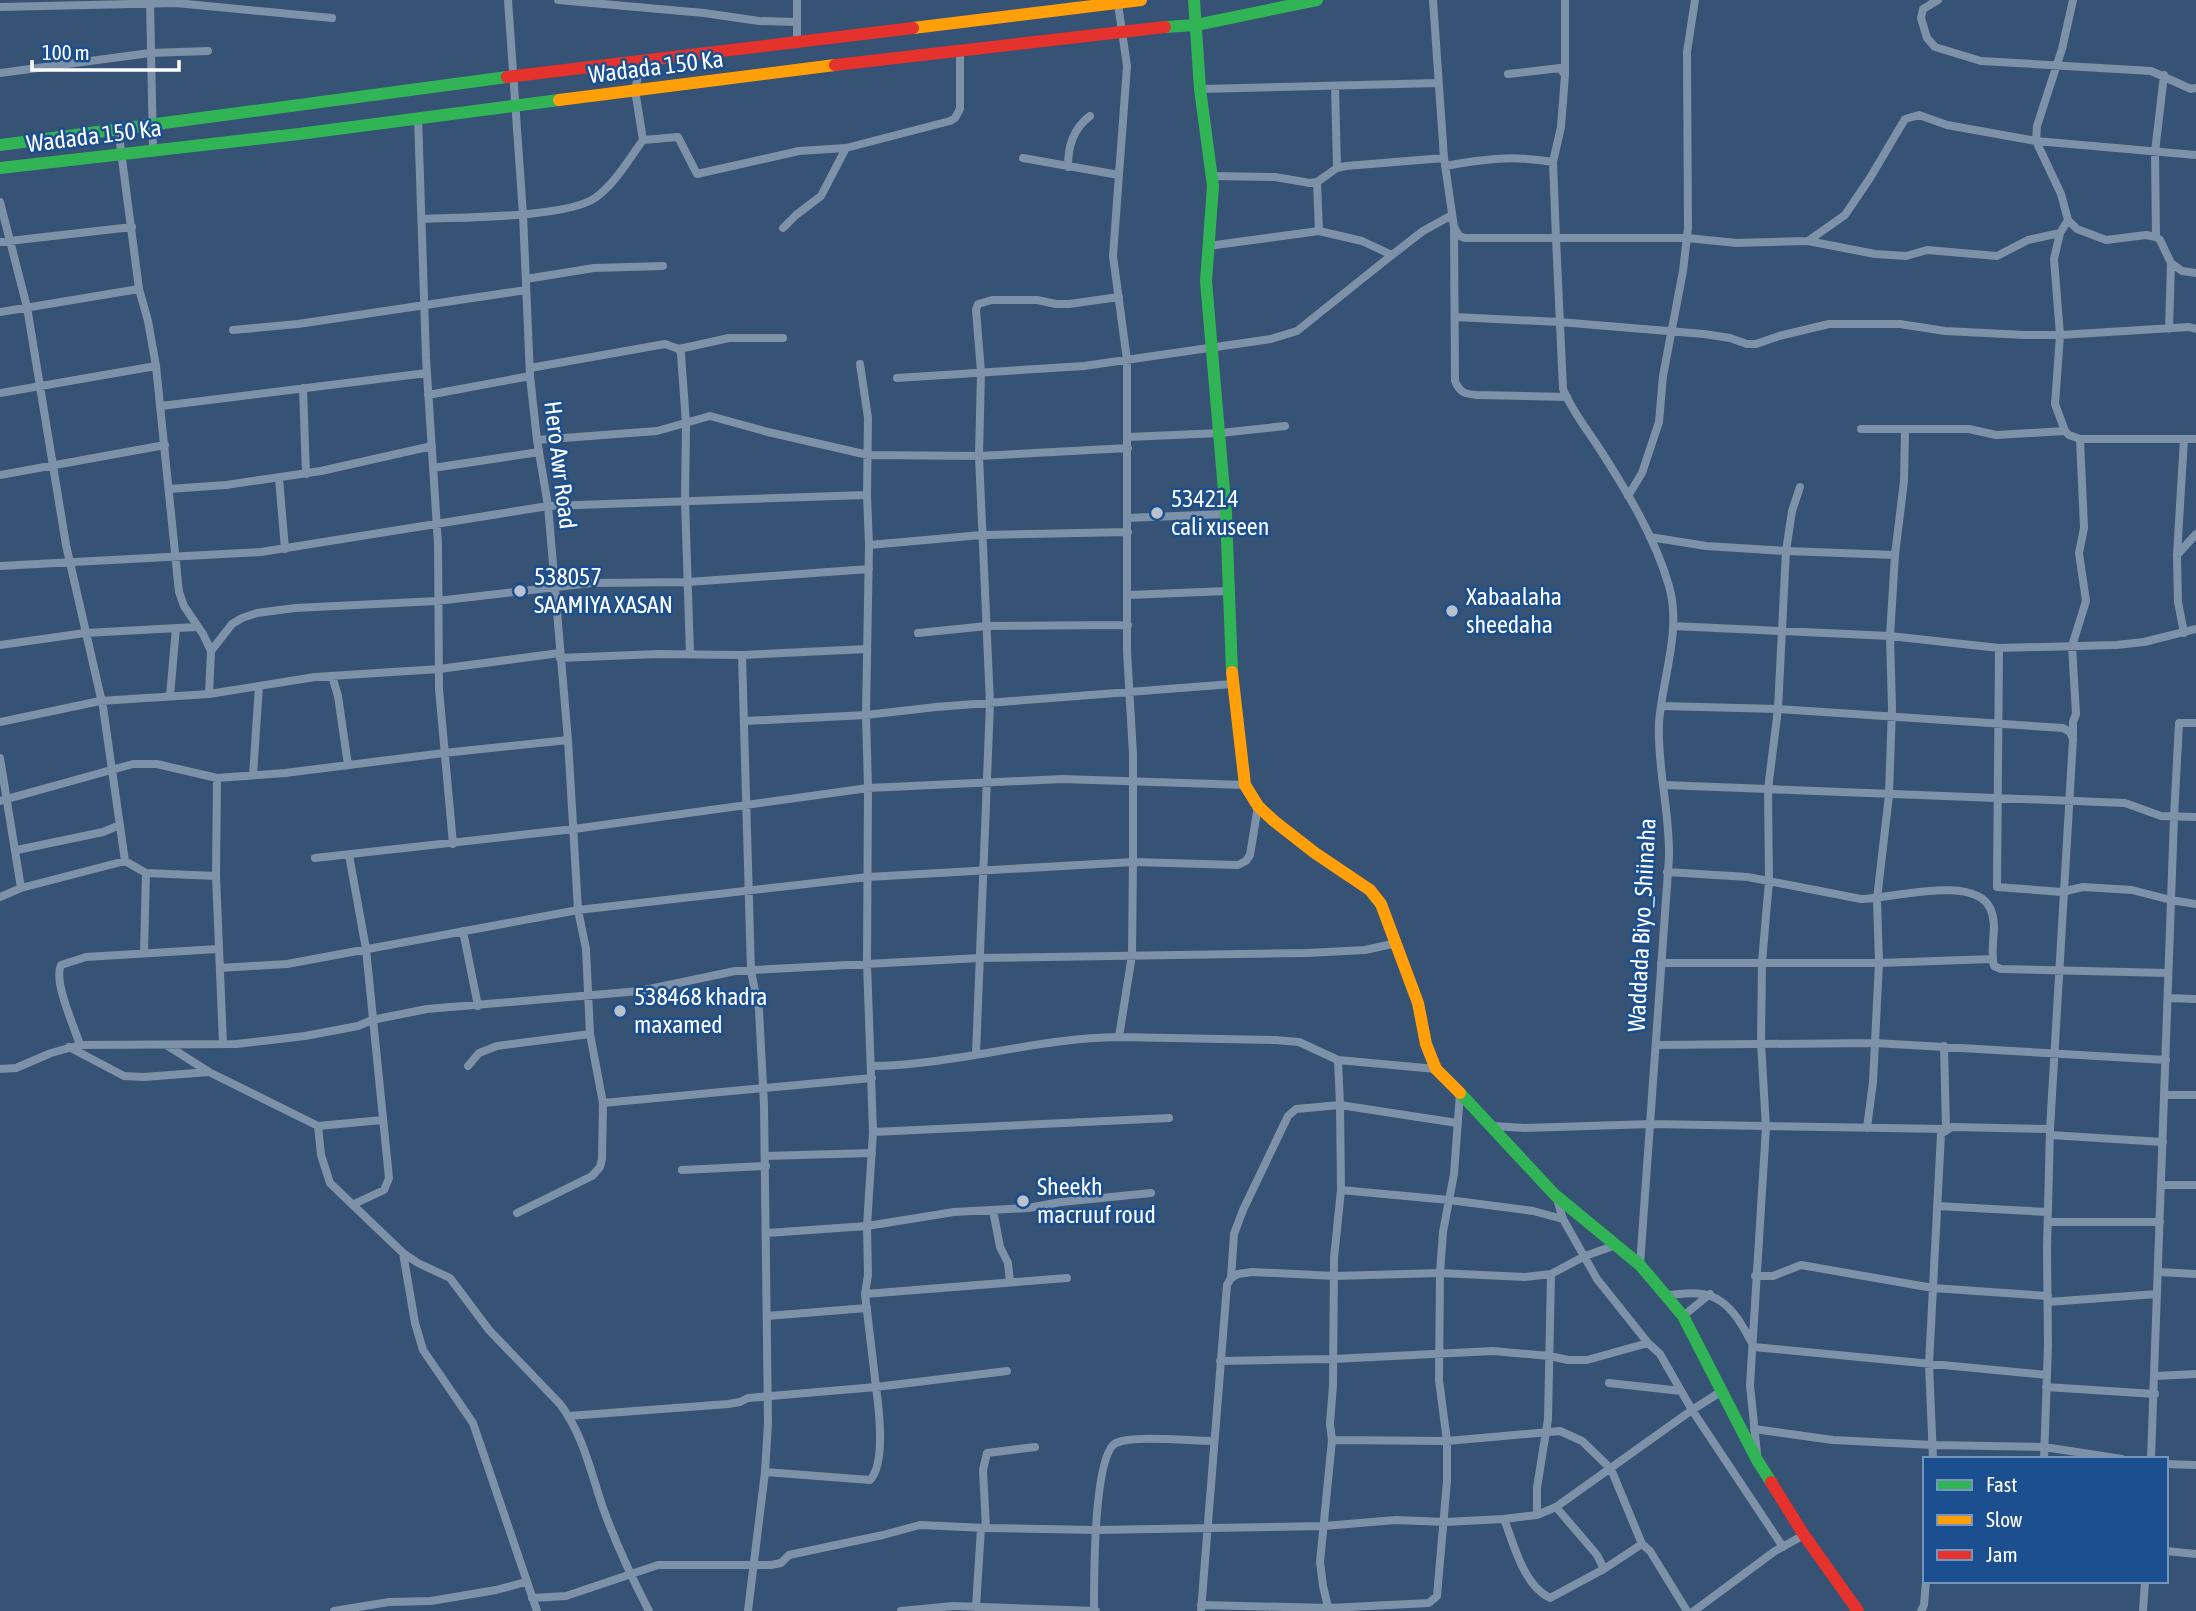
<svg xmlns="http://www.w3.org/2000/svg" width="2196" height="1611" font-family="'Asap Condensed',sans-serif">
<rect width="100%" height="100%" fill="#365274"/>
<g fill="none" stroke-linecap="round" stroke-linejoin="round">
<!-- street -->
<path stroke="#7d92a8" stroke-width="8" d="M150 0 153 150
M508 0 523 214 530 376 537 440 548 506 568 740 578 910 586 949 590 1034 603 1103 602 1159 600 1167 592 1176 517 1213
M558 0 704 13 759 21 797 22
M797 0V42
M1433 0 1444 158 1454 227 1459 236 1465 238H1556L1563 389C1572 411 1586 428 1599 448 1626 490 1655 537 1669 586 1682 630 1662 679 1659 723 1657 768 1670 812 1669 857L1640 1265
M1565 0V75
M1938 0 1923 9 1921 18 1927 38 1935 47 1981 61 2151 71 2191 89 2196 88
M2073 0 2062 49 2037 126 2036 141 2061 194 2068 220 2077 229 2106 240 2146 235 2156 237 2160 240 2171 263 2169 329
M0 7 176 3 332 18
M0 73 150 53 208 51
M1508 74 1560 68 1565 75 1561 127 1553 162
M1335 86 1337 168
M1200 89 1438 83
M418 117 426 358 438 544 439 689 453 844
M118 128 139 289 148 321 156 366 179 592 184 606 203 634 211 651 209 694
M643 140 678 137 697 174 799 151 846 148 950 121 955 118 960 109V50
M1023 158 1119 175
M1445 166C1482 159 1515 155 1553 162L1556 238H1687L1737 243 1808 241 1845 215 1870 178 1905 119 1919 115 1947 125 2036 141 2196 155
M1068 167C1068 146 1073 129 1090 116
M1211 176 1275 177 1310 183 1317 182 1337 168 1346 166 1444 158
M1317 182 1319 231
M0 202 27 307 66 545 103 707 125 861
M423 219C462 217 565 218 595 198 615 184 629 159 643 140L635 90 641 62
M2068 220 2060 233 2054 259 2060 335 2055 404 2065 431 2069 435 2080 439H2196
M783 228 796 215 821 196 846 148
M1454 230 1455 381C1460 393 1465 394 1477 395L1567 397
M2156 237 2155 152 2164 75
M1808 241 1875 254 1906 256 1927 250 1997 256 2028 240 2060 233
M0 242 132 227
M1208 246 1319 231 1362 241 1392 255
M2171 263 2182 271 2196 273
M526 279 594 268 663 266
M0 312 139 289
M1455 317 1559 322 1704 334 1730 338 1747 344H1756L1779 336 1829 324H1900L1945 331 2025 335H2060L2189 327 2196 329
M233 330 298 324 526 290
M679 349 681 354 686 423
M530 368 665 344 679 349 729 338H783
M897 378 1084 366 1271 339 1297 331 1392 255 1423 231 1452 215
M303 388 306 474
M0 393 156 366
M428 395 530 376
M161 406 427 373
M686 424 685 500 690 654
M1861 429H1969L1996 435 2065 431
M1128 437 1220 433 1285 426
M2184 439 2177 555 2178 602 2184 633
M537 440 657 431 710 416 768 432 868 455 979 456 1128 448
M433 468 539 452
M0 475 165 445
M279 478 285 549
M1800 487 1792 511 1786 551 1895 555
M169 489 226 485 321 471 432 446
M1628 496 1642 473 1659 422 1663 376 1683 271 1688 228 1687 52 1695 0
M1127 518 1226 514
M1650 537 1706 546 1786 551 1778 709 1768 789 1769 881 1762 962 1761 1043 1766 1127 1750 1385 1757 1454
M869 545 982 535 1128 532
M2177 555 2196 534
M0 566 261 552 548 506 867 495
M1128 595 1228 591
M1673 626 1890 636 1999 648 2116 645 2144 642 2196 629
M918 633 987 626 1128 625
M0 645 85 633 197 627
M1999 648 1997 887 2062 892 2083 887 2132 890 2171 900 2196 904
M211 651 232 624 242 618 257 613 295 608 437 601 591 583 689 582 869 569
M742 655 867 649
M560 658 658 654 742 655 751 971 759 1010 764 1105 768 1423 765 1472 748 1611
M332 676 338 696 348 765
M170 696 176 628
M1661 706 1778 709 2063 728 2070 732 2073 739 2050 1129 2047 1248 2048 1345 2044 1459
M745 721 866 715 936 707 1232 684
M0 722 100 701 209 694 315 677 439 669 560 653
M2073 736V722L2076 714 2072 646 2086 601 2079 553 2084 528 2080 439
M0 758 21 888
M253 775 259 686
M217 778 216 876 223 1044
M1664 785 2125 803 2161 816 2196 817
M0 801 133 764H157L217 778 285 773 444 753 568 740
M17 850 103 832 120 825
M349 855 366 949 389 1178 384 1190 354 1204
M315 858 574 829 868 788 1062 779 1245 785
M1667 872 1748 877 1861 899C1890 899 1974 874 1990 908 1999 926 1989 947 1994 966L2001 969 2168 973
M0 897 21 888 125 861 146 873 216 876
M463 931 478 1006
M144 952 146 873
M1661 963H1879L1992 959
M220 968 287 964 578 910 868 877 1133 862 1238 865 1246 861 1250 855 1258 806
M2168 998 2196 999
M1119 1037 1275 1040 1299 1042 1338 1060 1340 1105 1296 1109 1288 1116 1243 1210 1234 1234 1231 1278
M80 1045C74 1026 53 981 61 965L86 957 218 949
M1656 1045 1875 1043 2166 1060
M168 1046 209 1072 318 1126 321 1155 330 1183 403 1253 418 1263 450 1278 489 1330 560 1404C583 1434 591 1473 603 1508 616 1544 632 1578 649 1611
M69 1047 124 1076 144 1077 209 1072
M976 1054 990 704 979 456 981 372 976 310 978 304 992 300H1037L1056 304H1069L1119 297
M1338 1060 1436 1069
M468 1066 479 1053 497 1046 590 1034
M871 1066C955 1065 1036 1038 1119 1037L1132 955 1133 857V754L1127 651V360L1113 256 1127 66 1118 4
M0 1069 16 1068 51 1053 80 1045 236 1044 305 1036 358 1026 372 1020 427 1009 640 991 735 971 980 958 1307 953 1365 950 1397 943
M2165 1095H2196
M603 1103 872 1078
M318 1126 382 1120
M1493 1126 1525 1128 1651 1124 1946 1129 1944 1046
M1867 1128 1873 1082 1879 963 1877 899 1889 795 1892 708 1890 636 1895 555 1904 481 1905 430
M873 1132 1169 1118
M2050 1135 2163 1142
M765 1156 872 1153
M682 1170 766 1166
M2162 1185H2196
M1341 1190 1340 1105 1457 1123
M1557 1199 1563 1219 1597 1279 1648 1343 1660 1354 1692 1410 1783 1547
M1937 1206 2047 1212
M993 1210 1000 1247 1008 1263 1010 1282
M2048 1222H2160
M767 1233 867 1226 954 1212 1028 1208 1061 1202 1151 1193
M403 1253 415 1323 423 1350 473 1423 537 1611
M2159 1272 2196 1274
M1755 1276H1773L1801 1265 1933 1288 2048 1296
M865 1294 1067 1278
M1665 1296C1718 1286 1731 1303 1754 1347L2047 1375
M2048 1302 2157 1294
M767 1316 867 1308
M1683 1316 1710 1294
M1220 1361 1334 1359 1493 1351 1550 1356 1568 1360H1587L1648 1343
M2155 1376 2196 1374
M1609 1383 1681 1391
M2046 1387 2155 1394
M569 1416 728 1404 740 1402 748 1398 876 1387 865 1294 868 1275 867 1226 873 1132 867 963 868 788 866 715 869 545 867 495 868 418 860 364
M1754 1429 1833 1440 1933 1445 2044 1447 2122 1459
M1332 1440 1447 1441 1560 1431 1582 1441 1611 1469 1642 1544 1650 1551 1687 1611
M1933 1459 1929 1364 1941 1134 1952 1127 2050 1129
M2151 1459 2174 817 2179 723H2196
M2166 1464 2196 1465
M765 1472 870 1480C886 1463 879 1409 876 1387L1007 1371
M1556 1507 1597 1555 1604 1569
M1537 1515V1488L1548 1419 1551 1274
M1504 1519C1514 1544 1523 1585 1550 1598L1604 1569 1642 1544
M986 1528 983 1470 987 1453 1035 1447
M2166 1551 2196 1554
M532 1598 566 1596 658 1565H771L781 1563 789 1555 883 1535 920 1525 986 1528 1096 1530 1324 1526 1396 1520 1445 1522 1504 1519 1537 1515 1556 1507 1692 1410 1722 1391
M1201 1605 1329 1608 1429 1603 1437 1596 1447 1481V1441L1439 1380 1440 1273 1443 1232 1454 1174 1460 1093
M976 1607 981 1528
M334 1611 389 1602 431 1601 496 1590 526 1582
M901 1611 953 1606 1096 1611
M1094 1611C1094 1584 1093 1453 1116 1443 1135 1435 1190 1441 1213 1441
M1201 1611 1227 1285 1231 1278 1238 1274 1252 1272 1335 1276 1440 1273 1525 1277 1551 1274 1585 1256 1616 1245
M1329 1611 1323 1586 1320 1562 1332 1440 1330 1424 1333 1385 1334 1258 1341 1190 1449 1200 1533 1211 1563 1219
M1694 1611 1775 1551 1804 1535
M1921 1611 1924 1605 1926 1581
M2143 1611 2145 1581"/>
<!-- fast -->
<path stroke="#30b455" stroke-width="12" d="M1194 0 1200 89 1213 186 1206 281 1226 514 1232 672
M1165 27 1196 25 1317 0
M0 145 507 77
M0 168 299 134 559 100
M1460 1093 1555 1195 1640 1265 1683 1316 1757 1460 1771 1482"/>
<!-- slow -->
<path stroke="#ff9f0a" stroke-width="12" d="M913 28 1141 0
M559 100 835 65
M1232 672 1245 785 1258 806 1274 821 1315 853 1370 890 1381 904 1418 1003 1426 1044 1436 1069 1460 1093"/>
<!-- jam -->
<path stroke="#e5322d" stroke-width="12" d="M835 65 1165 27
M507 77 913 28
M1771 1482 1804 1535 1858 1611"/>
</g>
<!-- markers -->
<g fill="#b9c2ce" stroke="#1b4f8f" stroke-width="2.5">
<circle cx="1157" cy="513" r="7"/>
<circle cx="520" cy="591" r="7"/>
<circle cx="1452" cy="611" r="7"/>
<circle cx="620" cy="1011" r="7"/>
<circle cx="1023" cy="1201" r="7"/>
</g>
<g text-anchor="middle" stroke-width="5" stroke-linejoin="round" paint-order="stroke">
<!-- street labels -->
<g font-size="24" fill="#fff" stroke="#1b4f8f">
<text transform="translate(656 67) rotate(-7)" y="8">Wadada 150 Ka</text>
<text transform="translate(94 136) rotate(-7)" y="8">Wadada 150 Ka</text>
<text transform="translate(560 465) rotate(83)" y="8">Hero Awr Road</text>
<text transform="translate(1642 925) rotate(-87)" y="8">Waddada Biyo_Shiinaha</text>
</g>
<!-- poi labels -->
<g font-size="24" fill="#fff" stroke="#1b4f8f" text-anchor="start">
<text x="1171" y="507">534214<tspan x="1171" dy="28">cali xuseen</tspan></text>
<text x="534" y="585">538057<tspan x="534" dy="28">SAAMIYA XASAN</tspan></text>
<text x="1466" y="605">Xabaalaha<tspan x="1466" dy="28">sheedaha</tspan></text>
<text x="634" y="1005">538468 khadra<tspan x="634" dy="28">maxamed</tspan></text>
<text x="1037" y="1195">Sheekh<tspan x="1037" dy="28">macruuf roud</tspan></text>
</g>
</g>
<!-- legend -->
<rect x="1923" y="1457" width="245" height="126" fill="#1b4f8f" stroke="#7695bc" stroke-width="2"/>
<rect x="1937" y="1480" width="35" height="10" fill="#30b455" stroke="#7695bc" stroke-width="2"/>
<text x="1986" y="1492" font-size="21" fill="#ffffff">Fast</text>
<rect x="1937" y="1515" width="35" height="10" fill="#ff9f0a" stroke="#7695bc" stroke-width="2"/>
<text x="1986" y="1527" font-size="21" fill="#ffffff">Slow</text>
<rect x="1937" y="1550" width="35" height="10" fill="#e5322d" stroke="#7695bc" stroke-width="2"/>
<text x="1986" y="1562" font-size="21" fill="#ffffff">Jam</text>
<!-- scale -->
<path d="M32 60v10h147v-10" fill="none" stroke="#ffffff" stroke-width="3.5"/>
<text x="42" y="60" font-size="21" fill="#ffffff" stroke="#1b4f8f" stroke-width="5" paint-order="stroke">100 m</text>
</svg>
